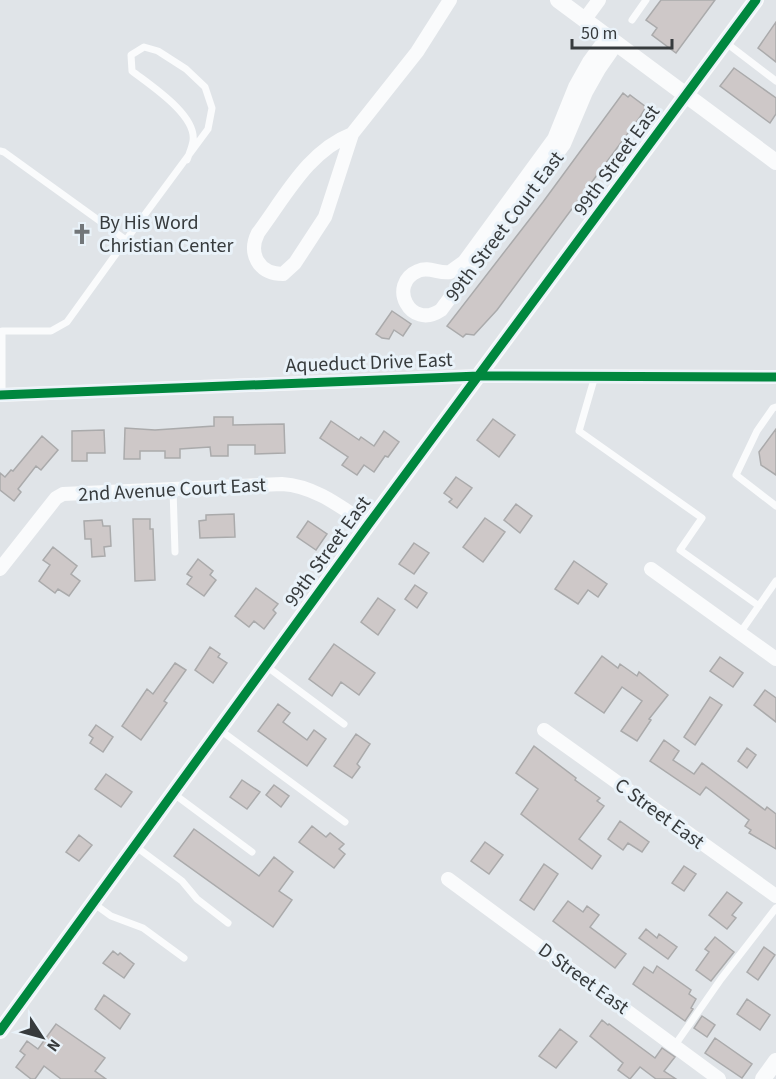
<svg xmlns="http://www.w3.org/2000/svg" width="776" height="1079" font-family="'Source Sans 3',sans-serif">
<rect width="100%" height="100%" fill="#e0e4e8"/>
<!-- building -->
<path fill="#cec8c8" stroke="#aaaaab" stroke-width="1.5" d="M661 0H715L676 53 652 35 657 28 646 20Z
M776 22V62L758 48Z
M734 68 776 98V114L770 123 720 86Z
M623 93 628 97 630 95 646 107 640 117 497 310 474 335 466 334 463 337 447 326 543 202Z
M392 311 411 324 403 336 394 330 389 339 382 338 376 334Z
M214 417H233V425L284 424 285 453 255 454V445H228V456H211L210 447 180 449V458H165V451H140V459H124L125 428 155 430 214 426Z
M493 419 515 435 499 457 477 440Z
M331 421 359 440 361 437 374 446 384 431 399 442 388 457 385 456 374 472 364 465 357 475 342 465 348 457 320 438Z
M776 429V475L761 465 759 452Z
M104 430 105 453H87V461H72V431Z
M42 436 58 450 41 470 36 466 18 489 21 492 14 501 0 490V473L5 477 11 470 13 471Z
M456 477 472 488 457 508 449 502 452 499 444 493Z
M516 504 532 516 520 533 504 520Z
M234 514 235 537 200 538 199 521 206 520V515Z
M485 518 505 532 483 562 463 547Z
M133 519H150V529H153L155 580 135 581Z
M102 520 103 526H110L111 546 104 547 105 556 92 557 91 539H85L84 521Z
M308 521 327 534 316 550 297 537Z
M414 543 429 553 414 574 399 564Z
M53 547 77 566 71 574 80 581 69 596 58 589 55 593 39 581 50 565 43 560Z
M198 559 213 571 210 575 216 580 204 596 187 584 192 577 187 574Z
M574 561 607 584 598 597 588 590 578 604 555 589Z
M415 585 427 593 417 608 405 599Z
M256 588 278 604 273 610 276 613 264 629 254 621 249 627 235 616Z
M378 598 395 610 378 635 361 622Z
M334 644 375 673 359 695 341 682 332 696 309 679Z
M210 647 220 654 218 657 227 663 213 683 195 670Z
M602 656 618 668 620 664 637 676 639 672 668 695 649 719 651 720 637 741 621 731 642 701 622 687 604 713 575 693Z
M720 657 743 673 733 687 710 671Z
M175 663 186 670 164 701 167 703 141 740 122 726 147 689 153 694Z
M765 690 776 698V722L754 705Z
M710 697 722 705 695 745 684 737Z
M278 704 290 713 283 722 307 740 314 730 326 739 307 766 258 731Z
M96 725 113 737 103 752 90 743 93 738 89 735Z
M356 734 370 744 357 764 360 767 352 778 334 766Z
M664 740 679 751 673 760 694 774 702 763 765 810 767 807 776 814V849L749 833 751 830 745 826 749 820 706 787 700 795 650 761Z
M534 746 576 778 575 780 600 798 597 801 604 806 579 839 601 856 592 869 521 814 538 789 516 773Z
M747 748 756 755 747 768 738 761Z
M106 774 132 792 121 807 95 789Z
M242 780 260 792 247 809 230 797Z
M274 785 289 796 281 807 266 795Z
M620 821 649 842 642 852 628 843 623 850 608 839Z
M312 826 326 837 330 833 344 844 339 849 345 854 334 868 299 842Z
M194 829 259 876 274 857 293 872 279 891 292 900 273 927 174 856Z
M79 835 92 845 79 861 66 852Z
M485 842 503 855 489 874 471 861Z
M544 864 558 874 534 910 520 900Z
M684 866 696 874 684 891 672 883Z
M727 892 742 903 732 915 736 918 727 929 709 915Z
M568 901 583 912 587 906 599 915 590 927 626 954 615 968 553 921Z
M646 929 657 938 659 934 677 947 668 959 639 938Z
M715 937 734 952 711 981 696 970 709 952 705 949Z
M764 947 775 955 758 980 747 972Z
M113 951 118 955 120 953 134 964 124 978 103 963Z
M657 966 691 990 689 994 696 999 691 1008 693 1009 685 1021 633 984 644 967 653 973Z
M104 995 130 1014 120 1029 95 1009Z
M747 999 770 1015 760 1030 737 1014Z
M702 1016 715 1025 707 1037 694 1028Z
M602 1020 608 1025 609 1024 655 1058 662 1048 675 1057 664 1071 676 1079H656L640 1067 630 1079 618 1070 623 1063 590 1036Z
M56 1024 105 1058 95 1071 106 1079H61L44 1066 35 1079H31L16 1067 25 1055 20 1051 27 1041 38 1049Z
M560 1029 577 1042 556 1068 539 1056Z
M715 1038 752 1064 742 1078 705 1053Z"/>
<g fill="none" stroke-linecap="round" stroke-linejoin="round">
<!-- service -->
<path stroke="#fafbfc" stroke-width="7" d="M632 20 646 0
M725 42 776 81
M0 151 4 152 126 240 67 322 51 331H2V395
M126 240 208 129 212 108 205 87 186 69 158 51 144 47 131 55 132 71C150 85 197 115 193 141 192 147 189 154 187 160
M595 376 579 431 702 518 680 550 759 606
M776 407 773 408 757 431 736 475 776 506
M173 489 175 552
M740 633 776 581
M266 666 344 724
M220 730 345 822
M174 794 252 852
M135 846 182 881 197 899 228 923
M93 903 111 916 143 928 184 958
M675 1045 721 979 776 908"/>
<!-- minor -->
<path stroke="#fafbfc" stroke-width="14" d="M585 19 599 0
M608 36 589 62 575 87 554 139 464 262 450 272C439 274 429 266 418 271 387 284 410 331 441 310L564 144 586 92 599 69 617 43
M352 134C308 151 285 197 258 233 248 253 258 274 283 274L295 263 325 217 352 134 417 52 450 0
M0 395 479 376 776 377
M0 569 56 498 63 494 282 484C315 486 341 507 368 525
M651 569 776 659
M544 730 776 896
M448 879 719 1079"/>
<!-- tertiary -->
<path stroke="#fafbfc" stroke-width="16" d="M558 0 776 162
M0 1031 368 525 756 0
M763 1079 776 1061"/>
<defs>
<path id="cycleway" d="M0 395 479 376 776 377
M0 1031 368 525 756 0"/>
</defs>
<!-- cycleway casing -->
<use href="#cycleway" stroke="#e9f2f9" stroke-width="13"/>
<!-- cycleway -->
<use href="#cycleway" stroke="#00873e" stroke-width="9"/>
</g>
<!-- icons -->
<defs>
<symbol id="church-bare" viewBox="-9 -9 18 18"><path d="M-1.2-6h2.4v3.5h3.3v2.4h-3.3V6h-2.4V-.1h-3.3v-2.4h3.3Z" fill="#727679" stroke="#e9f2f9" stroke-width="2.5" paint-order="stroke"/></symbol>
</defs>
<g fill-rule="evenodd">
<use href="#church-bare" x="67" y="219" width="30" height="30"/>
</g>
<g text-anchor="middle" stroke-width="6" stroke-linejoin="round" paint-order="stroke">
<!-- street labels -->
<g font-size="20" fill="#373b3d" stroke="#e9f2f9">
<text transform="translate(616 160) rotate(-54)" y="7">99th Street East</text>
<text transform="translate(504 226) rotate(-53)" y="7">99th Street Court East</text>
<text transform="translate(369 362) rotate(-2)" y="7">Aqueduct Drive East</text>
<text transform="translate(172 489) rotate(-3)" y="7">2nd Avenue Court East</text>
<text transform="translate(327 551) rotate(-54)" y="7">99th Street East</text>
<text transform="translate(660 813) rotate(36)" y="7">C Street East</text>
<text transform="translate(584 978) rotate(36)" y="7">D Street East</text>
</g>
<!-- poi labels -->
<g font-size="20" fill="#373b3d" stroke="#e9f2f9" text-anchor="start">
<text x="99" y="229">By His Word<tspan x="99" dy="23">Christian Center</tspan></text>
</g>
</g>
<!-- north arrow -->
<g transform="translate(42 1037) rotate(126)" stroke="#e9f2f9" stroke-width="4.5" paint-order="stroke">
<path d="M0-4.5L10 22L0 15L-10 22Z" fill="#373b3d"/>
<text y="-9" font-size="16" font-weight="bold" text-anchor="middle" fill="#373b3d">N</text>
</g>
<!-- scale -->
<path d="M572 39v9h100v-9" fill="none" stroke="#373b3d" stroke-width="3"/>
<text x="581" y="39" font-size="18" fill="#373b3d" stroke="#e9f2f9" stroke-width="4.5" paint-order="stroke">50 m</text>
</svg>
